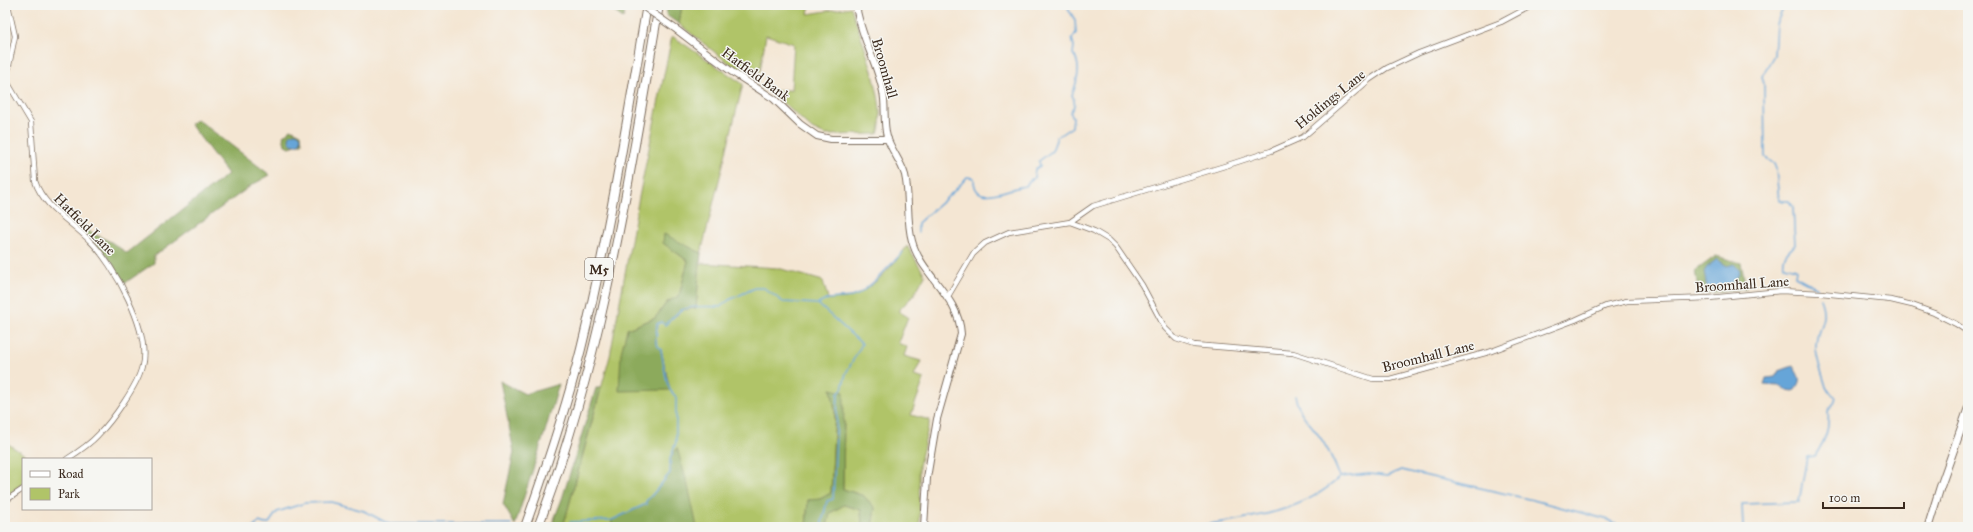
<svg xmlns="http://www.w3.org/2000/svg" width="1973" height="532" font-family="'IM FELL Great Primer',serif">
<rect width="100%" height="100%" fill="#f6f6f2"/>
<filter id="ink" filterUnits="userSpaceOnUse"><feTurbulence type="fractalNoise" baseFrequency=".025" numOctaves="2"/><feDisplacementMap in="SourceGraphic" scale="8" xChannelSelector="R" yChannelSelector="G"/><feConvolveMatrix kernelMatrix="1 2 1 2 8 2 1 2 1" color-interpolation-filters="sRGB"/></filter>
<filter id="wash" filterUnits="userSpaceOnUse"><feTurbulence type="fractalNoise" baseFrequency=".012" numOctaves="4" result="noise"/><feDisplacementMap in="SourceGraphic" scale="16" xChannelSelector="R" yChannelSelector="G"/><feGaussianBlur stdDeviation="0.9" result="paint"/><feColorMatrix in="noise" values="0 0 0 0 0 0 0 0 0 0 0 0 0 0 0 0 0 1.4 0 .05"/><feComposite in="paint" operator="in"/></filter>
<g filter="url(#wash)">
<rect width="100%" height="100%" fill="#f4e6d3"/>
<!-- green -->
<path fill="#b0c468" stroke="#767743" d="M6 5C13 26 12 44 6 64Z
M682 5H810L808 14 851 7C860 36 889 106 878 134L825 135 812 129 777 97V90H791L794 44 766 35 760 71 740 72 679 24Z
M672 36 743 84 701 253 664 235 663 243 688 261 679 296 667 302 655 318 627 329 670 390 661 350 656 343 657 324 677 315 681 310 696 308 700 263 778 268 823 281 828 299C838 298 850 299 858 294 877 284 895 263 907 246L925 275 914 295 898 311 908 317 898 343 907 347 904 356 921 361 914 376 924 379 911 415 930 420 919 466 920 527H872L875 508 864 496 843 489 844 422 831 389 835 411 831 493 820 499 808 500 806 527H563L610 356 638 202Z
M5 442 31 459H23V484L5 496Z
M844 505 861 510 862 527H827L830 513Z"/>
<!-- forest -->
<path fill="#8caa5c" stroke="#646a3d" d="M605 5H627L623 18Z
M668 5H682L679 24 666 15Z
M197 119 270 175 252 185 154 256V263L125 283 104 252 81 228 111 242 127 253 228 174 190 124Z
M291 129 301 134 302 143 290 147 285 145 283 136Z
M664 234 701 253 696 308 681 310 665 325 661 322 657 324 656 343 661 350 670 390 619 391 621 353 627 329 655 318 667 302 679 296 688 261 663 243Z
M1716 256 1741 263 1746 288 1699 294 1695 271Z
M500 381 525 394 559 384 544 435 515 525 503 504 514 452Z
M596 388H601L563 527H551L562 499Z
M831 389 844 392 843 489 864 496 875 508 872 527H862L861 510 844 505 830 513 827 527H806L808 500 820 499 831 493 835 411Z
M677 448 688 486 697 527H611L612 520 646 504V501C656 492 662 482 670 473V459Z"/>
<!-- water -->
<path fill="#66a5d8" stroke="#50687b" d="M289 139a6 6 0 1 1 12 0a6 6 0 1 1-12 0Z
M1717 259 1727 266 1734 264 1740 271C1737 283 1719 293 1707 288L1704 272 1707 267Z
M1793 366C1799 376 1803 381 1794 391L1786 390 1780 386 1764 385 1766 378 1775 377 1779 371Z"/>
<g fill="none" stroke-linecap="round" stroke-linejoin="round">
<!-- stream -->
<path stroke="#66a5d8" stroke-width="1.5" d="M1785 5 1776 24 1774 55 1762 76 1764 84 1765 157 1774 164 1776 169 1779 201H1789L1793 207 1795 245C1788 252 1782 256 1784 266L1796 269 1795 276 1817 288
M918 232V223C935 207 952 196 967 177L974 178C973 210 1011 186 1026 186L1029 181 1034 178 1035 169 1040 166 1039 161 1052 151 1057 137 1072 127 1073 117 1070 112C1075 106 1076 102 1072 95 1077 83 1082 65 1073 54L1074 46 1072 39 1076 33 1075 20 1068 9 1069 5
M818 304 862 344 846 373 842 389 838 394 833 499 827 501 821 527
M1295 396C1299 414 1307 419 1317 433 1327 446 1334 461 1340 477L1369 474 1387 476 1401 470 1533 500 1609 520 1622 527
M570 522 612 520 646 504V501C656 492 662 482 670 473V459L676 442V397L670 390 666 377 661 350 656 343 657 324 661 322 665 325C671 320 677 312 682 310 690 306 712 306 720 307L729 300 755 288H764L783 302 818 304 828 299 851 297 859 294 876 280 903 252
M254 527 259 522 265 524 269 523 277 512 305 503 331 502 364 511 389 524H511
M1190 527C1241 519 1301 515 1340 477
M1743 527 1742 504 1799 502 1807 457 1815 456C1825 440 1830 431 1828 411L1834 403 1836 397 1829 392 1826 387C1823 375 1816 360 1816 347 1816 326 1829 322 1820 299"/>
</g>
</g>
<g filter="url(#ink)">
<g fill="none" stroke-linecap="round" stroke-linejoin="round">
<defs>
<path id="minor" d="M8 5 15 36 6 80 31 122 35 181C43 207 72 222 90 241 114 264 151 332 142 366 138 385 112 421 98 435 89 445 78 452 67 459
M1070 222 1093 206 1228 165 1271 151 1303 137 1369 80 1387 68 1419 53 1501 22 1533 5
M947 298 973 254 985 243 1009 232 1070 222 1094 231 1109 240 1116 247 1142 285 1165 328 1176 339 1194 345 1293 353 1373 379H1390L1489 352 1575 320 1606 306 1627 301 1709 298 1781 291 1821 293 1891 300 1912 305 1934 313 1956 324 1968 332
M5 501 23 489"/>
<path id="tertiary" d="M856 5C860 35 877 62 883 92 886 106 883 122 887 137 891 150 901 161 905 175 910 197 906 220 912 241 921 275 959 296 961 334L937 419 927 478 924 527
M677 30 732 72 774 99 800 124 817 136 831 139H888"/>
<path id="primary" d="M1928 527 1940 488 1968 409"/>
<path id="motorway" d="M525 527C546 468 566 409 581 349 609 236 627 120 647 5
M538 527C602 360 629 181 659 5"/>
</defs>
<!-- minor casing -->
<use href="#minor" stroke="#7c6c5d" stroke-width="6"/>
<!-- tertiary casing -->
<use href="#tertiary" stroke="#7c6c5d" stroke-width="8"/>
<!-- primary casing -->
<use href="#primary" stroke="#7c6c5d" stroke-width="9"/>
<!-- motorway casing -->
<use href="#motorway" stroke="#7c6c5d" stroke-width="10"/>
<!-- minor -->
<use href="#minor" stroke="#fff" stroke-width="4.5"/>
<!-- tertiary -->
<use href="#tertiary" stroke="#fff" stroke-width="6"/>
<!-- primary -->
<use href="#primary" stroke="#fff" stroke-width="7"/>
<!-- motorway -->
<use href="#motorway" stroke="#fff" stroke-width="8"/>
<defs>
<path id="tertiary-bridge" d="M641 5 677 30"/>
</defs>
<!-- tertiary-bridge casing -->
<use href="#tertiary-bridge" stroke="#7c6c5d" stroke-width="8" stroke-linecap="butt"/>
<!-- tertiary-bridge -->
<use href="#tertiary-bridge" stroke="#fff" stroke-width="6"/>
</g>
</g>
<g text-anchor="middle" stroke-width="3" stroke-linejoin="round" paint-order="stroke">
<!-- shield labels -->
<rect fill="#f6f6f2" stroke="#73675e" stroke-width="1" x="585" y="258" width="28" height="22" rx="3"/>
<g font-size="13" font-weight="bold" fill="#3b2a1e">
<text x="599" y="274">M5</text>
</g>
<!-- street labels -->
<g font-size="14" fill="#3b2a1e" stroke="#f6f6f2">
<text transform="translate(885 68) rotate(74)" y="5">Broomhall</text>
<text transform="translate(756 74) rotate(36)" y="5">Hatfield Bank</text>
<text transform="translate(1330 99) rotate(-39)" y="5">Holdings Lane</text>
<text transform="translate(85 224) rotate(45)" y="5">Hatfield Lane</text>
<text transform="translate(1742 284) rotate(-4)" y="5">Broomhall Lane</text>
<text transform="translate(1428 356) rotate(-14)" y="5">Broomhall Lane</text>
</g>
</g>
<!-- margin -->
<rect width="1973" height="532" fill="none" stroke="#f6f6f2" stroke-width="20"/>
<!-- legend -->
<rect x="22" y="458" width="130" height="52" fill="#f6f6f2" stroke="#aba49d"/>
<rect x="30" y="471" width="20" height="6" fill="#ffffff" stroke="#aba49d"/>
<text x="58" y="478" font-size="12" fill="#3b2a1e">Road</text>
<rect x="30" y="488" width="20" height="12" fill="#b0c468" stroke="#aba49d"/>
<text x="58" y="498" font-size="12" fill="#3b2a1e">Park</text>
<!-- scale -->
<path d="M1823 502v6h81v-6" fill="none" stroke="#3b2a1e" stroke-width="2"/>
<text x="1829" y="502" font-size="12" fill="#3b2a1e" stroke="#f6f6f2" stroke-width="3" paint-order="stroke">100 m</text>
</svg>
